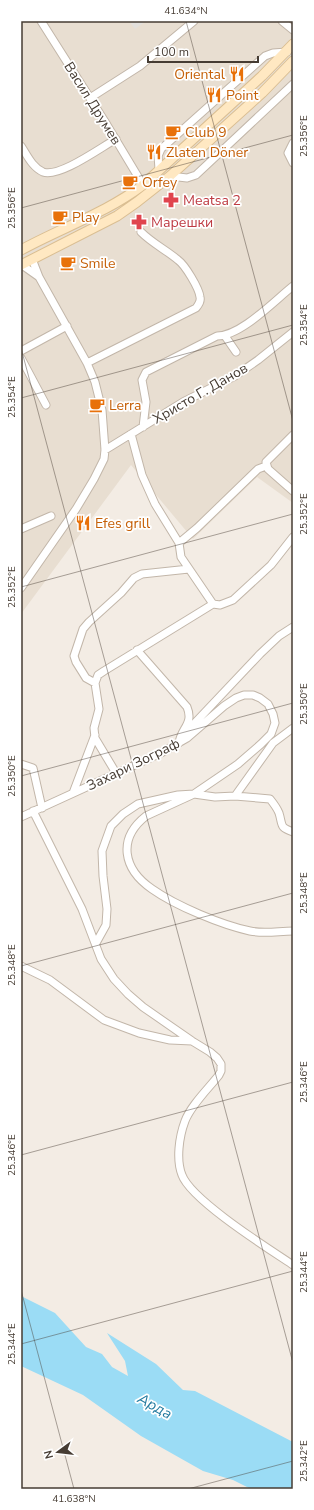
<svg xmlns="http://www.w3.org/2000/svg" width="314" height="1510" font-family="'Nunito Sans',sans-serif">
<rect width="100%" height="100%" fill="#f3ece4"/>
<!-- residential -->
<path fill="#e8ded1" d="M21 21H293V503L257 477 193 539 131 465 21 614Z"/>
<!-- parking -->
<path fill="#e3e0dc" d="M129 21H146L135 29Z"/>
<!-- water -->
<path fill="#9bdcf5" d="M21 1296 55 1313 86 1347 102 1354 112 1367 128 1376 125 1361 107 1333 156 1364 183 1390 195 1391 293 1442V1489H251L233 1480 203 1471 141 1436 83 1395 21 1366Z"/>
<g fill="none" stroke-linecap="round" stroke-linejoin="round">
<defs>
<path id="minor" d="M41 21 107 125 143 185
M282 21 293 30
M90 98 140 66 194 21
M293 143 288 153 293 163
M21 146C27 155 32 167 43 172 59 178 100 148 116 139
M159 169 158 156 161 149 265 56 273 53 287 52
M170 176 187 178 196 175 293 84
M22 265 39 277
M225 336 236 352
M21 351 67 326
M21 358 46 405
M87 363 196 308C199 304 201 301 200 297 199 288 185 265 178 260 166 250 152 243 141 232
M143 427 146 402 142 380 146 372 217 336C241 336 274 301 293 286
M131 434 142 475 155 504 179 543 181 557 213 604
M293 435 266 462 268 469 293 491
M105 450 183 402 235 376 258 360 293 332
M21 529 51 516
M179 543 197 528 258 469 266 466
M21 588 76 509 94 479 104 459 105 450 102 410 95 382 87 363 39 277 32 259
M137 650 187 707C194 724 181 728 179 743
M95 683 86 678 76 662 74 656 83 629 89 622 121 593 134 578 142 574 189 569
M187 738 191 727 260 654 279 636 293 627
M21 764 33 768 42 808
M116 773 95 738 94 728 99 709 95 683 98 675 104 671 213 604 220 605 233 600 271 565 293 537
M73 793 95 735
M235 796 270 799C274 804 277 808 279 813 283 826 279 827 293 832
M33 811 82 909 101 959 114 979 128 994 143 1007 192 1041 210 1052 217 1058 221 1064V1071L219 1075C209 1088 191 1105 185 1121 179 1137 176 1160 182 1175 191 1200 269 1249 293 1265
M21 817 161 753 187 738 224 706 236 698 244 695H253L260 698 268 704 273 714 275 723 271 734 261 744 238 764 194 794 146 816C117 839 123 869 152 889 176 906 222 925 250 931 264 934 279 931 293 931
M96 943 106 925 107 909 103 876 102 851 111 826 123 814 138 804 178 795 194 794 215 797 235 796 273 743 293 728
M21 966 50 980 104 1020 139 1033 170 1040 192 1041"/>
<path id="secondary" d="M21 250C61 228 106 213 143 185L262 76 293 44
M21 265 117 216 137 202 170 176 262 93 293 61"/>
</defs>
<!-- minor casing -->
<use href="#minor" stroke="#c2b6a9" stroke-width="9"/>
<!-- secondary casing -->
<use href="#secondary" stroke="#dabe92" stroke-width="11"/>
<!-- minor -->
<use href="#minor" stroke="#fff" stroke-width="7"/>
<!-- secondary -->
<use href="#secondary" stroke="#ffe8c2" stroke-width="9"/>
</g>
<!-- ticks -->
<path fill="none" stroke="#463c33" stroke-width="1" stroke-opacity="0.45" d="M186 21 293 421M21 208 293 135M21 348 293 1363M21 398 293 325M21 587 293 514M21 776 293 703M21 966 293 893M21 1155 293 1082M21 1290 74 1489M21 1344 293 1271M188 1489 293 1461"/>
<!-- icons -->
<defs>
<symbol id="restaurant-bare" viewBox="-9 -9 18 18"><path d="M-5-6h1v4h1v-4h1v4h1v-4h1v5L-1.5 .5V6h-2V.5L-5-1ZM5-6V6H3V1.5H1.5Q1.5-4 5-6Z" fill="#e8710a" stroke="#fff" stroke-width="2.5" paint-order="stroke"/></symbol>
<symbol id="cafe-bare" viewBox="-9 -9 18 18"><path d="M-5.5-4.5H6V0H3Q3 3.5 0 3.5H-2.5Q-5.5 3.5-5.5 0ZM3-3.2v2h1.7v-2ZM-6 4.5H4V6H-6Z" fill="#e8710a" stroke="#fff" stroke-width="2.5" paint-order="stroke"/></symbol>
<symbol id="pharmacy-bare" viewBox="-9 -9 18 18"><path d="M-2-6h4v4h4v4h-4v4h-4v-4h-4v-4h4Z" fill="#e0444e" stroke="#fff" stroke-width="2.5" paint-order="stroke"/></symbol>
</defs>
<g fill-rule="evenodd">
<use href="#restaurant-bare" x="226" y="63" width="22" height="22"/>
<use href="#restaurant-bare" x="203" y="84" width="22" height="22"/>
<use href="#cafe-bare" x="162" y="121" width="22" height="22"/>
<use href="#restaurant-bare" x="143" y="141" width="22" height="22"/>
<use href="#cafe-bare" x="119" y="171" width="22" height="22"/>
<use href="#pharmacy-bare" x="160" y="189" width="22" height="22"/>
<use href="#cafe-bare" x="49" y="206" width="22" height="22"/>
<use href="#pharmacy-bare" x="128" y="211" width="22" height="22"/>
<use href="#cafe-bare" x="57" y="252" width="22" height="22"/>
<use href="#cafe-bare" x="86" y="394" width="22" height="22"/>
<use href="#restaurant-bare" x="72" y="512" width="22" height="22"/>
</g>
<g text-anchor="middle" stroke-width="3.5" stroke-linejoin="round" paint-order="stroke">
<!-- food labels -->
<g font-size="14" fill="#c56008" stroke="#fff" text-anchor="start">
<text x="225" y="79" text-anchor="end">Oriental</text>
<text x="226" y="100">Point</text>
<text x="185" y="137">Club 9</text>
<text x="166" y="157">Zlaten Döner</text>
<text x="142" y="187">Orfey</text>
<text x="72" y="222">Play</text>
<text x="80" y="268">Smile</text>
<text x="109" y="410">Lerra</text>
<text x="95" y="528">Efes grill</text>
</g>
<!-- street labels -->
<g font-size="14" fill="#463c33" stroke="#fff">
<text transform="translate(93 103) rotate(58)" y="5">Васил Друмев</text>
<text transform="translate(200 393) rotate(-30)" y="5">Христо Г. Данов</text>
<text transform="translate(133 764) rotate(-26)" y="5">Захари Зограф</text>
</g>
<!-- health labels -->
<g font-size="14" fill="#be3a42" stroke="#fff" text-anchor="start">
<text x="183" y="205">Meatsa 2</text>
<text x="151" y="227">Марешки</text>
</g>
<!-- water labels -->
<g font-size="15" font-style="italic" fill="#227a9f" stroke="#fff">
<text transform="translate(155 1406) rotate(29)" y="5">Арда</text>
</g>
</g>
<!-- border -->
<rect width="314" height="1510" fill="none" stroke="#ffffff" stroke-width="44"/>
<!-- north arrow -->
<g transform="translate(58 1452) rotate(255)" stroke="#ffffff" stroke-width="3" paint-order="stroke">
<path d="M0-3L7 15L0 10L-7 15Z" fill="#463c33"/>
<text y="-6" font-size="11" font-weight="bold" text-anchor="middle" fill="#463c33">N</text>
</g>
<!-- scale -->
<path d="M148 56v6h110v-6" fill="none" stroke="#463c33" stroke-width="2"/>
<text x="154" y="56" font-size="12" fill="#463c33" stroke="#ffffff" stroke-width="3" paint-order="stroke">100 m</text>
<rect x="22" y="22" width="270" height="1466" fill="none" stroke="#463c33" stroke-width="1.5"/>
<g font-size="10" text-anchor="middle" fill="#463c33">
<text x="186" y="14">41.634°N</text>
<text transform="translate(303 136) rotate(-90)" y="4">25.356°E</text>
<text transform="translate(11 208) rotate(-90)" y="4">25.356°E</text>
<text transform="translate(303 325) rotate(-90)" y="4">25.354°E</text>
<text transform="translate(11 397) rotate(-90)" y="4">25.354°E</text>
<text transform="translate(303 514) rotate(-90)" y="4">25.352°E</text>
<text transform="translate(11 587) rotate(-90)" y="4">25.352°E</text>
<text transform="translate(303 704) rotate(-90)" y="4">25.350°E</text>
<text transform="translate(11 776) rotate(-90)" y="4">25.350°E</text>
<text transform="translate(303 893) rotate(-90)" y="4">25.348°E</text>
<text transform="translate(11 965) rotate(-90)" y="4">25.348°E</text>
<text transform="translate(303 1082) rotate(-90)" y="4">25.346°E</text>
<text transform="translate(11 1155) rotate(-90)" y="4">25.346°E</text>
<text transform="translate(303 1272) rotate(-90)" y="4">25.344°E</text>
<text transform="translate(11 1344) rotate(-90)" y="4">25.344°E</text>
<text transform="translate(303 1461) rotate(-90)" y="4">25.342°E</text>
<text x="74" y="1502">41.638°N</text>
</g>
</svg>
